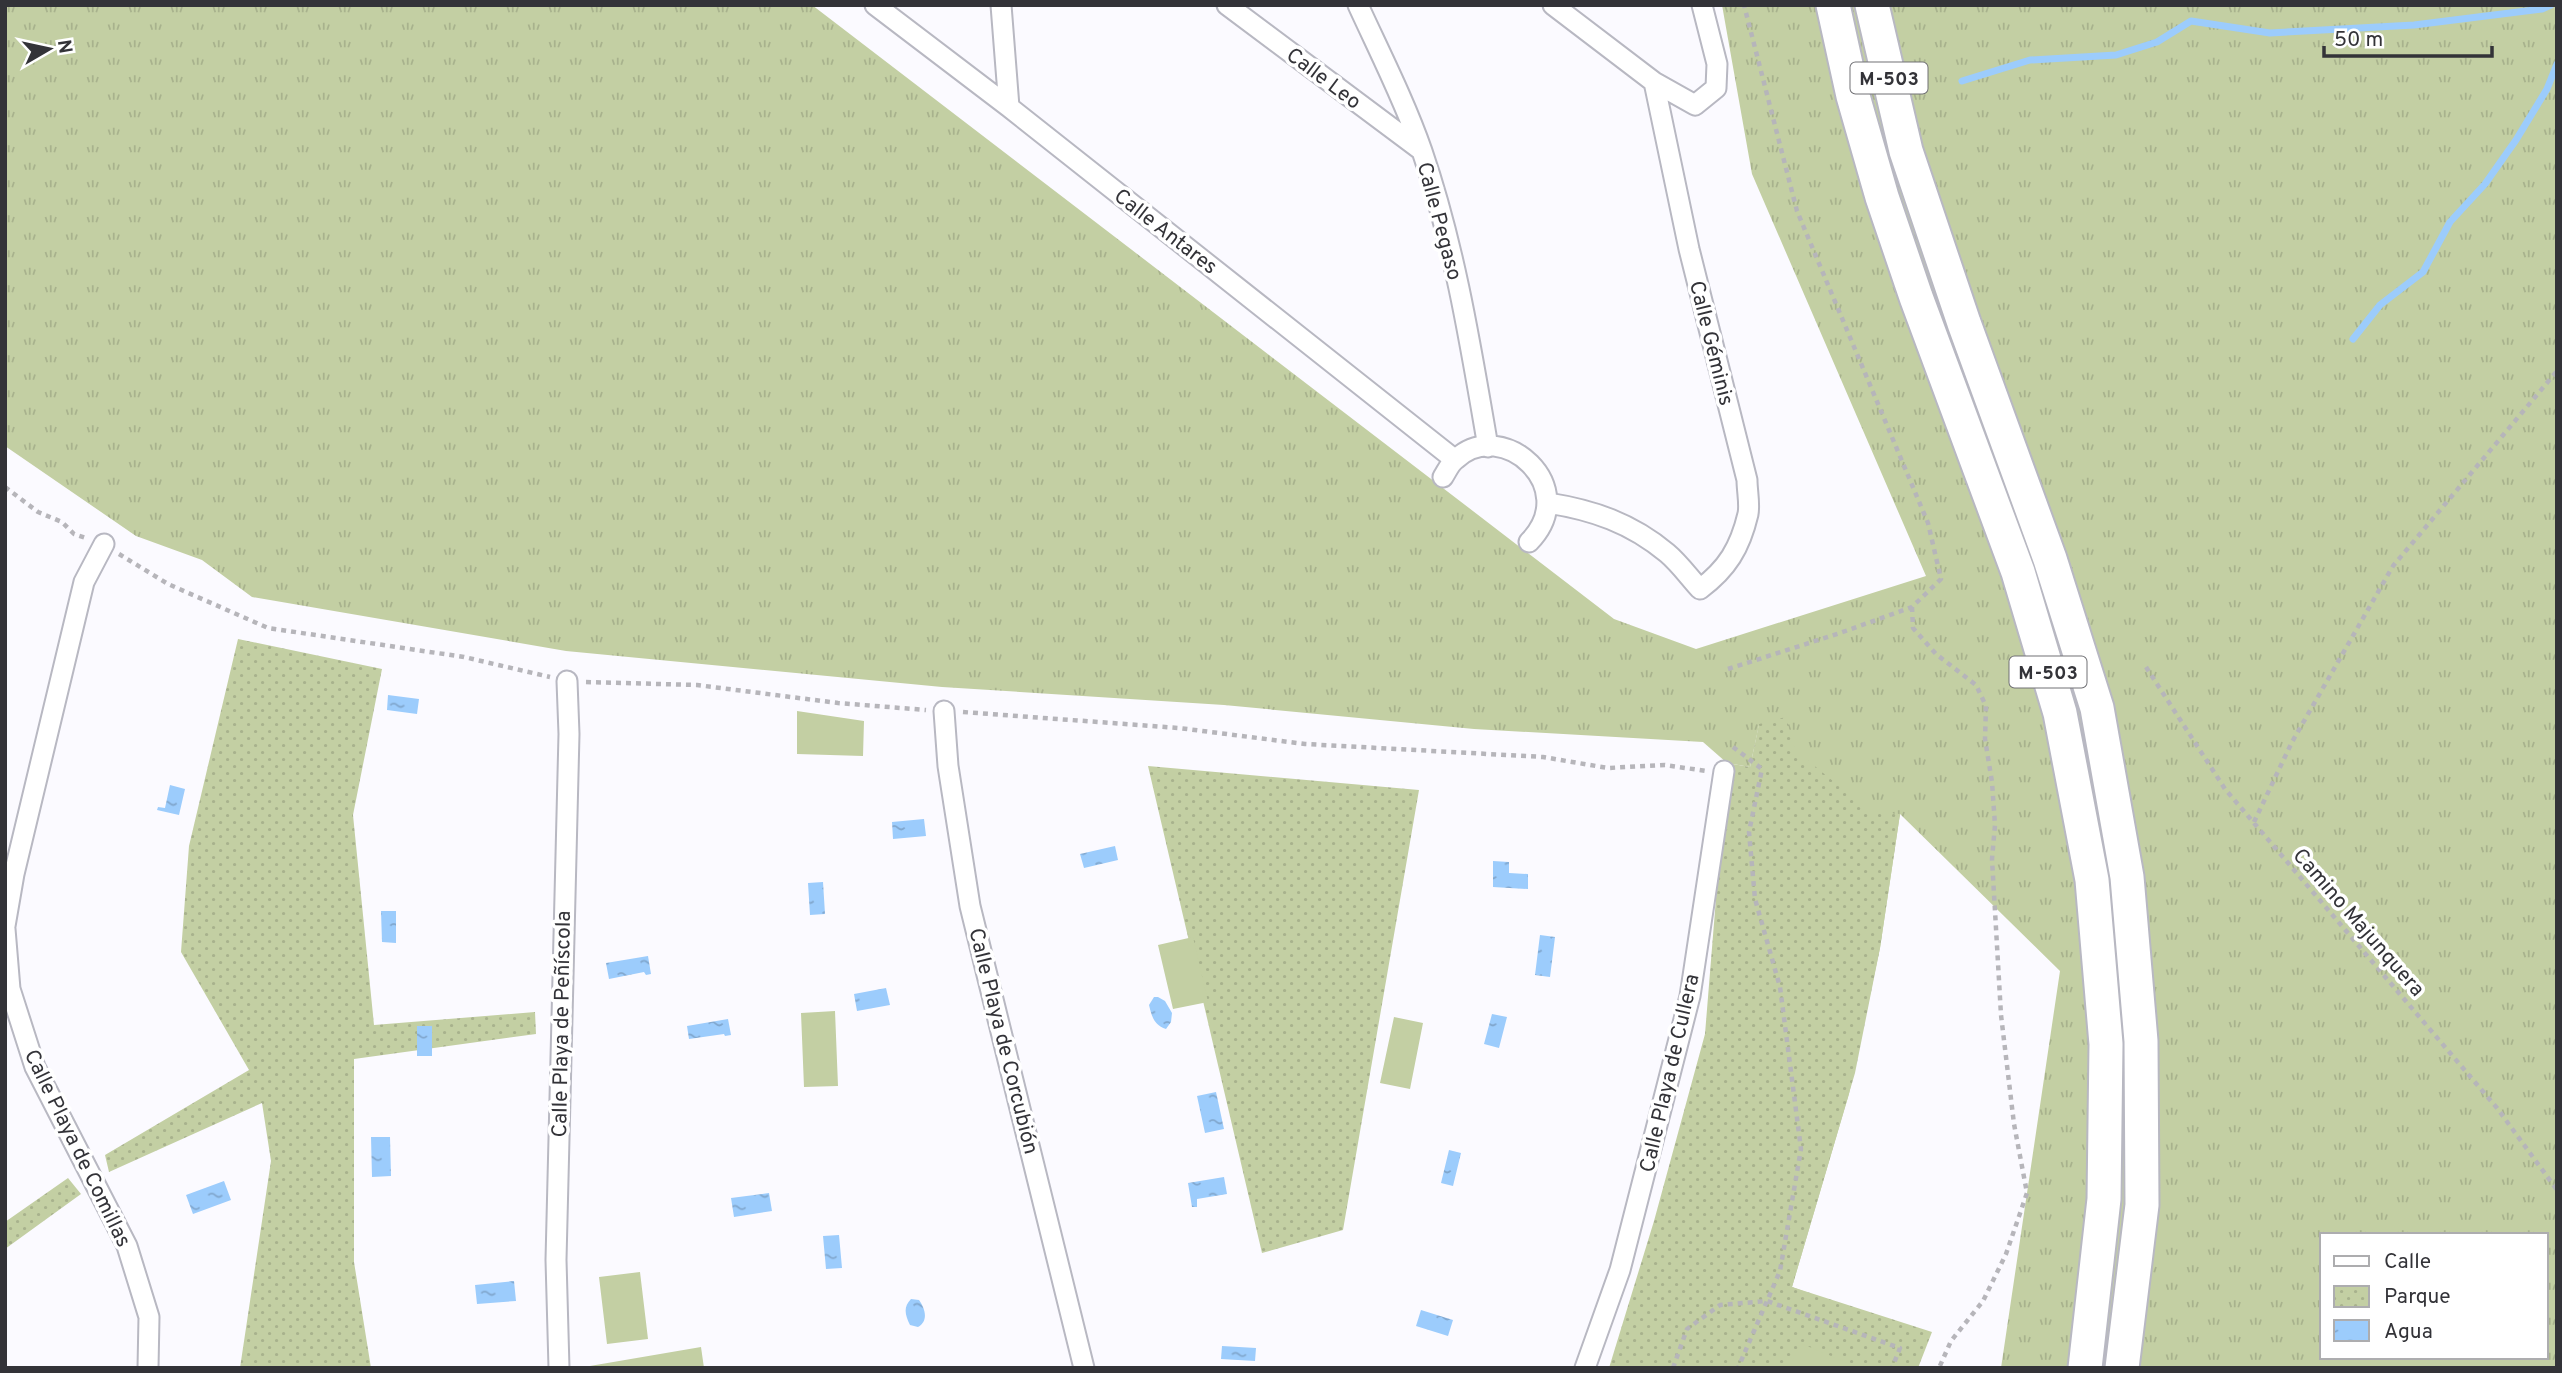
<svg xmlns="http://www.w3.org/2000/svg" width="2562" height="1373" font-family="Overpass,sans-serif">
<defs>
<pattern id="grass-tufts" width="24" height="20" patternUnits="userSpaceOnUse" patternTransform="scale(1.75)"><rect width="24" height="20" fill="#c3cfa3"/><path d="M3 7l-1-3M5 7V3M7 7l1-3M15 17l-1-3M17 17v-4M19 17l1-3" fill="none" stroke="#a8b28d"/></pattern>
<pattern id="park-dots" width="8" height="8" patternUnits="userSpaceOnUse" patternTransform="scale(1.75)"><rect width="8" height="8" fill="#c3cfa3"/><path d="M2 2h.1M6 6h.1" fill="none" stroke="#a8b28d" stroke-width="1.8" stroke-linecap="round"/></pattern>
<pattern id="water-ripples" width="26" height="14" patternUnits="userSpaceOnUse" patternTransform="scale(1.75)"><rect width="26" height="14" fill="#9cccfc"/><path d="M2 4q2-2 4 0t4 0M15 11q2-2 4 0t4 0" fill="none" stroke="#80a6cd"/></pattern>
</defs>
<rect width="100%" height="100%" fill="#fbfaff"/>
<!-- grass -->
<path fill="url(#grass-tufts)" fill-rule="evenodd" d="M5 5H812L1614 619 1696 649 1926 576 1752 174 1722 5H2557V1368H2001L2060 971 1900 814 1880 948 1849 1094 1792 1287 1926 1335 1779 1297 1759 725 1750 767 1727 763 1703 742 1474 729 1224 705 942 687 566 651 252 597 202 560 136 536 5 446ZM2322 1235H2546V1357H2322Z"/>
<!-- park -->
<path fill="url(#park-dots)" d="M238 639 382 669 353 815 374 1025 535 1012 536 1034 354 1059V1262L371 1368H240L271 1161 262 1103 109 1172 105 1155 249 1070 181 952 189 846Z
M1786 717 1795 750 1871 812 1900 814 1880 948 1855 1073 1792 1287 1932 1332 1918 1368H1609L1654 1221 1705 1034 1727 763 1750 767 1759 724Z
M1148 766 1419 790 1343 1230 1262 1253Z
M68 1178 81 1194 5 1249V1222Z"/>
<!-- garden -->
<path fill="#c3cfa3" d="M797 711 864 721 863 756 797 754Z
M1193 937 1208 1002 1173 1009 1158 945Z
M835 1011 838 1086 804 1087 801 1013Z
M1394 1017 1423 1023 1410 1089 1380 1083Z
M640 1272 648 1339 607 1344 599 1277Z
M1800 1343 1860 1368H1790Z
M701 1347 704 1368 584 1367Z"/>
<!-- water -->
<path fill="url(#water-ripples)" d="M388 695 419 699 417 714 387 710Z
M170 785 185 789 179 815 157 810 158 807 165 808Z
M924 819 926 836 893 839 892 822Z
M1115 846 1118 860 1084 868 1080 854Z
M1493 861 1509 862V873L1528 874V889L1493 887Z
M823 882 825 914 810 915 808 883Z
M381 911H396V943L382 942Z
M1540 935 1555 937 1550 977 1535 975Z
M648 956 651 974 646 975 644 972 609 979 606 963Z
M886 988 890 1005 857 1011 854 994Z
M1154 997H1158L1165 1001 1172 1013 1171 1022 1166 1029C1154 1025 1152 1017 1149 1005Z
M1492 1014 1507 1017 1499 1048 1484 1044Z
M728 1019 731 1035 725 1036 724 1034 689 1039 687 1026Z
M417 1026H432V1056H417Z
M1216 1092 1224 1129 1205 1133 1197 1096Z
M371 1137H390L391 1176 372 1177Z
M1449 1150 1461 1153 1453 1186 1441 1183Z
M1224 1177 1227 1194 1197 1199V1207H1192L1188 1183Z
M224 1181 231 1200 193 1214 186 1195Z
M769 1193 772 1211 734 1217 731 1198Z
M839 1235 842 1268 826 1269 823 1236Z
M514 1281 516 1301 477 1304 475 1285Z
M911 1299 919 1300C925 1308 929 1321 918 1327L910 1325C905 1315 903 1307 911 1299Z
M1421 1310 1453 1320 1448 1336 1416 1326Z
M1222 1346 1256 1348 1255 1361 1221 1359Z"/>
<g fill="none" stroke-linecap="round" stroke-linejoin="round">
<!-- stream -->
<path stroke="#9cccfc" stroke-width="7" d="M1962 81 2030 60 2116 55 2157 42 2191 21 2270 33 2414 25 2542 9 2551 5
M2353 339 2380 305 2423 272 2450 222 2485 184 2516 140 2547 89 2557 64"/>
<defs>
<path id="street" d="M875 5 1009 107 1454 459
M1001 5 1009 107
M1227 5 1421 150
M1358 5C1380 53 1405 102 1422 151 1455 247 1471 348 1488 447
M1553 5 1654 82 1695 105 1716 88 1717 64 1702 5
M1443 477C1447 471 1450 463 1456 459 1502 416 1583 487 1529 542
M1548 503C1593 510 1631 523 1667 553 1679 563 1689 577 1700 589 1727 569 1740 548 1748 514 1750 504 1747 491 1747 480L1689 249 1654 82
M944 711 948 766 970 906 1084 1368
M5 926 14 874 84 582 104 544
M5 929 10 989 35 1067 127 1246 149 1317 148 1368
M559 1368 556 1260 569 734 567 681
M1585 1368 1620 1270 1690 996 1724 771"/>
<path id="highway" d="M1833 5 1853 96 1882 197 1916 297 2018 572 2060 713 2092 880 2106 1044 2104 1199 2085 1368
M1872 5 1906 151 1964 323 2050 559 2097 708 2127 877 2141 1041 2142 1205 2122 1368"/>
</defs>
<!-- street casing -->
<use href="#street" stroke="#b8b8c2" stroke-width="23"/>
<!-- highway casing -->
<use href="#highway" stroke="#b8b8c2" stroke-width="37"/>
<!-- path -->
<path stroke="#b6b5ba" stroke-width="4.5" stroke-dasharray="5 5" stroke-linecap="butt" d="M5 487 38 512 62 522 74 534 86 538
M119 554 168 584 268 628 464 657 550 677
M1912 607 1913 628 1936 654 1976 685 1986 706 1985 739 1992 782 1995 825 1992 859 2001 1015 2014 1124 2027 1193 2006 1254 1983 1301 1951 1341 1939 1368
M2146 667 2225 789 2497 1108 2557 1190
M1728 669 1840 633 1912 607 1941 579 1928 523 1797 211 1744 5
M586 682 697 685 838 703 926 710
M963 712 1179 728 1305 744 1543 757 1608 768 1665 765 1706 771
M1733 747 1762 769 1749 832 1755 899 1780 987 1801 1149 1780 1271 1738 1368
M2254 822 2292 742 2393 566 2557 371
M1673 1368 1687 1329 1720 1305 1767 1301 1900 1348 1892 1368"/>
<!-- street -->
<use href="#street" stroke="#fff" stroke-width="19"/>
<!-- highway -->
<use href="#highway" stroke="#fff" stroke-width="33"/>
</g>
<g text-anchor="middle" stroke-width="7" stroke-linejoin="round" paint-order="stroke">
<!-- shield labels -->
<g fill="#fff" stroke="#707074" stroke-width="2">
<rect x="1850.5" y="62.5" width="77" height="31" rx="5"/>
<rect x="2009.5" y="656.5" width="77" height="31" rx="5"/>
</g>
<g font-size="19" font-weight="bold" fill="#333338">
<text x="1889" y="85">M-503</text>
<text x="2048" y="679">M-503</text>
</g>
<!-- street labels -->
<g font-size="21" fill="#333338" stroke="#fff">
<text transform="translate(1324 78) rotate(37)" y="7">Calle Leo</text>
<text transform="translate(1440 221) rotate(75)" y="7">Calle Pegaso</text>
<text transform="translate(1166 231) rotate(38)" y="7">Calle Antares</text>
<text transform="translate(1712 343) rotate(76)" y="7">Calle Géminis</text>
<text transform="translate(2359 922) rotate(49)" y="7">Camino Majunquera</text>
<text transform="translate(561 1024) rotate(-89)" y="7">Calle Playa de Peñíscola</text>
<text transform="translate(1004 1041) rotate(76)" y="7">Calle Playa de Corcubión</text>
<text transform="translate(1669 1073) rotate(-77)" y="7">Calle Playa de Cullera</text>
<text transform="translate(78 1148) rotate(64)" y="7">Calle Playa de Comillas</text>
</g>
</g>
<!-- border -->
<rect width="2562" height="1373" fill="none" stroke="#333338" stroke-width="14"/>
<!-- legend -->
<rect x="2320" y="1233" width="228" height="126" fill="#ffffff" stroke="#adadaf" stroke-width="2"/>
<rect x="2334" y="1256" width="35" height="10" fill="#ffffff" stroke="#adadaf" stroke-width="2"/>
<text x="2384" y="1268" font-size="21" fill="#333338">Calle</text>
<rect x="2334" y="1286" width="35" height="21" fill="url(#park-dots)" stroke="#adadaf" stroke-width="2"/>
<text x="2384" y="1303" font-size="21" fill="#333338">Parque</text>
<rect x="2334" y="1320" width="35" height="21" fill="url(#water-ripples)" stroke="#adadaf" stroke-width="2"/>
<text x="2384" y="1338" font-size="21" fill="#333338">Agua</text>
<!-- north arrow -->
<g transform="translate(49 49) rotate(81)" stroke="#ffffff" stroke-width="5" paint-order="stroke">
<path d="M0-5L12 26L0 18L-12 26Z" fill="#333338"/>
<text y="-10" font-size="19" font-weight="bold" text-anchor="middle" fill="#333338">N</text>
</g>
<!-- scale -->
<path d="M2324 46v10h168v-10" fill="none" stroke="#333338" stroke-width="3.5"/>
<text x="2334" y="46" font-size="21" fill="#333338" stroke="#ffffff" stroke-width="5" paint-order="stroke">50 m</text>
</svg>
